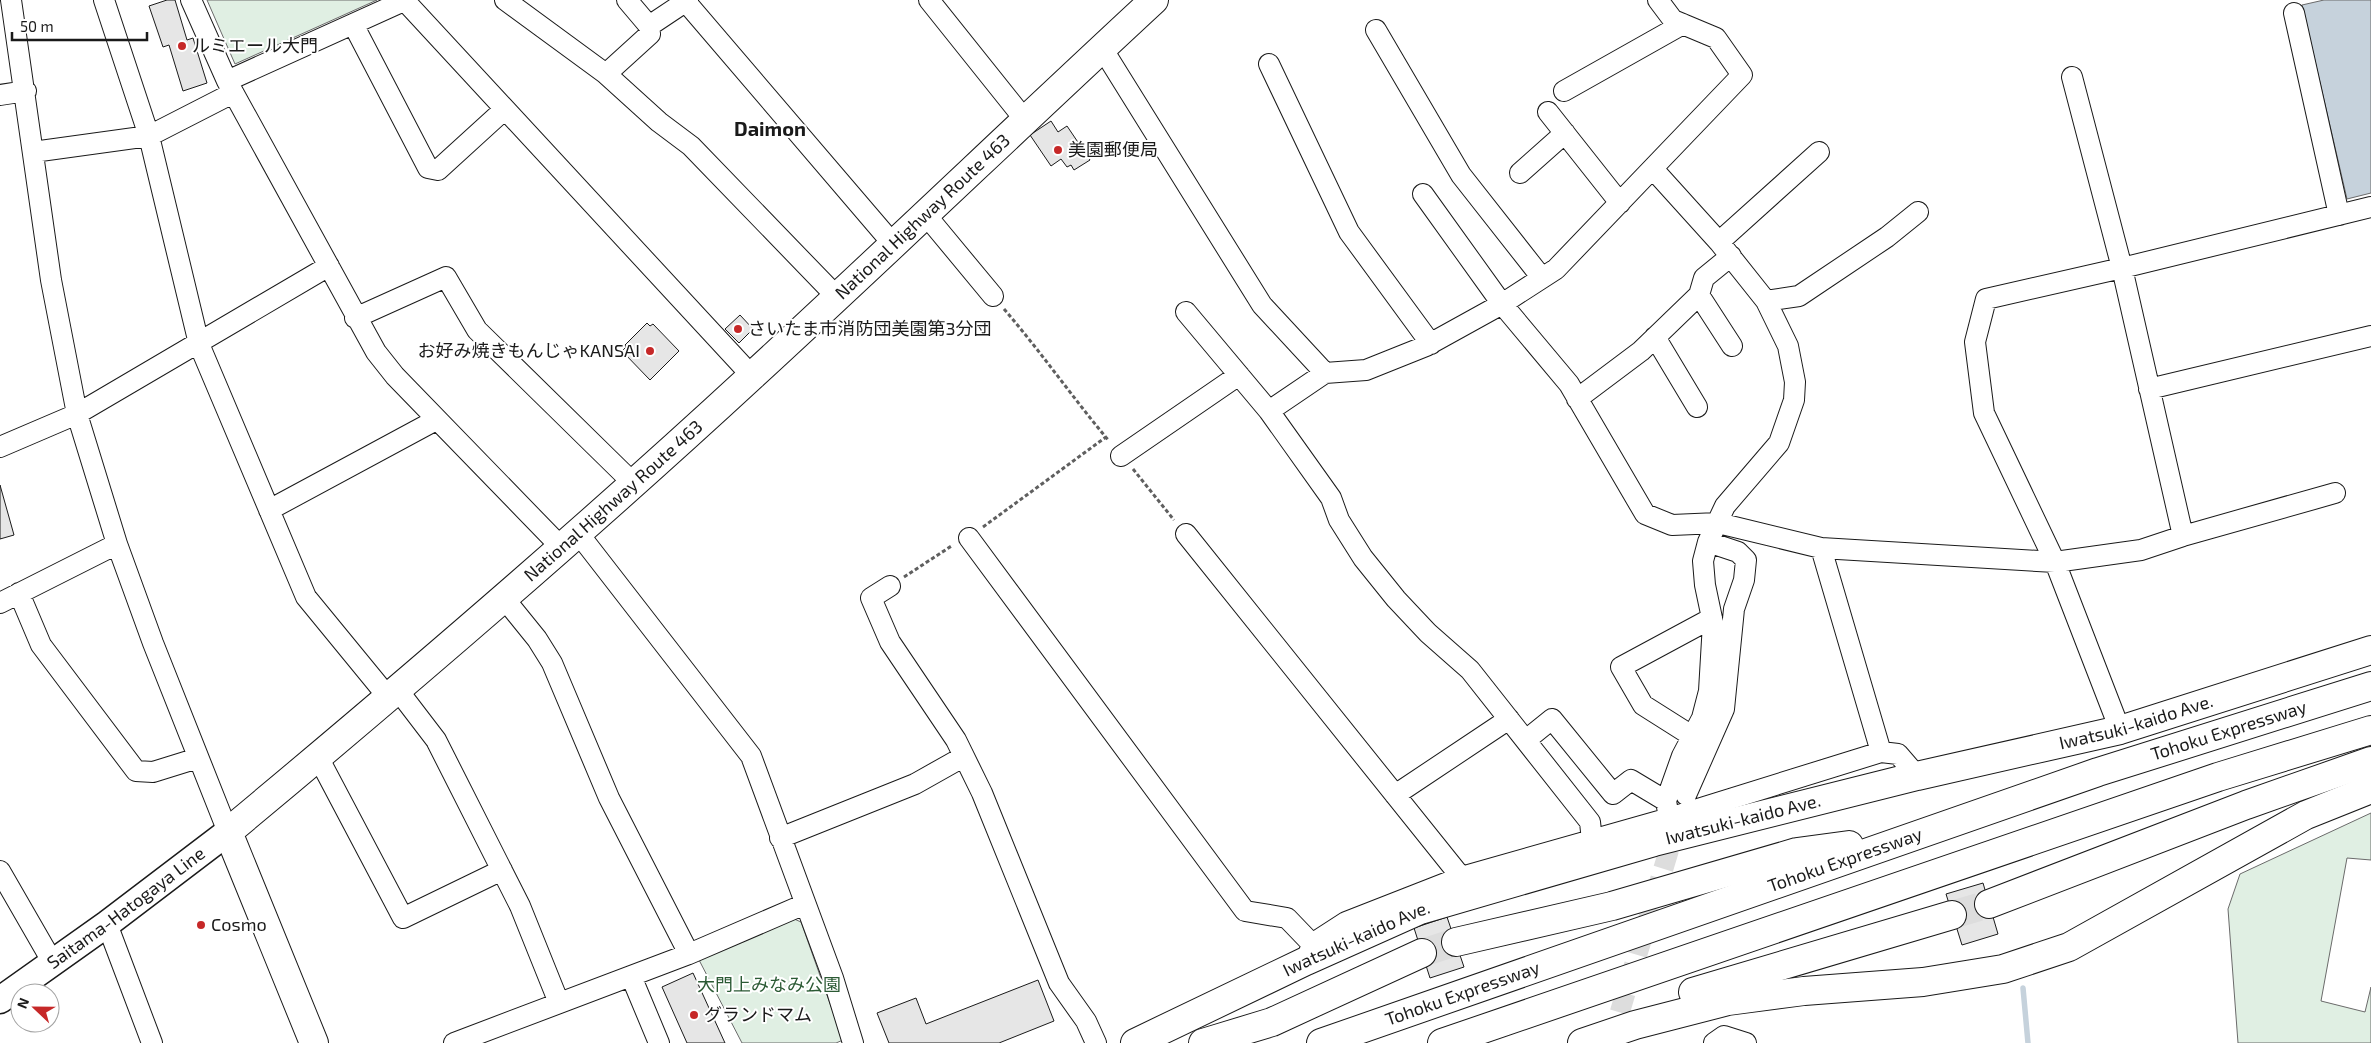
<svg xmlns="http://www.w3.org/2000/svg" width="2371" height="1043" font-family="'Exo 2','Noto Sans JP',sans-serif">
<rect width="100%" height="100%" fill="#fff"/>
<!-- green -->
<path fill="#e0efe3" stroke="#6a6a6a" d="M207 0H377L235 64Z
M2371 813V860L2347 858 2321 1001 2365 1012 2371 987V1043H2238L2228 909 2240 874Z
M792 918 801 922 843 1040 836 1043H742L698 958Z"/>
<!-- water -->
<path fill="#c6d2dc" stroke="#6a6a6a" d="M2324 0H2371V193L2347 199 2302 5Z"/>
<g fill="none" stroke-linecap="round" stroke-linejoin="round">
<!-- stream -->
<path stroke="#c6d2dc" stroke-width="5.5" d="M2023 988 2028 1043"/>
</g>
<!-- building -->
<path fill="#e6e6e6" stroke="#1a1a1a" d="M167 0H175L187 40 193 38 207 83 183 91 169 45 163 47 149 6Z
M1051 121 1058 132 1067 126 1090 160 1074 170 1071 165 1067 167 1061 159 1051 166 1030 135Z
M740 315 753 329 739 343 725 329Z
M647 323 650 326 653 324 679 351 650 380 622 351 626 347 625 345Z
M0 485 14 535 0 539Z
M1983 883 1998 934 1962 945 1946 894Z
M1447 917 1464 967 1430 978 1414 928Z
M693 973 725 1043H687L662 987Z
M1038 980 1054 1021 999 1043H889L877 1013 916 998 926 1024Z"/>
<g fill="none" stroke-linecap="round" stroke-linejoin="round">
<!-- minor-tunnel -->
<path stroke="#ddd" stroke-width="20" stroke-dasharray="20 10" stroke-linecap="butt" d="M1611 1041 1676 827"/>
<!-- highway-tunnel -->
<path stroke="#ddd" stroke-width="28" stroke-dasharray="28 14" stroke-linecap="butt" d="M1952 915 1989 904
M1422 953 1456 942"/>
<defs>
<path id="minor" d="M11 0 51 280 77 414 117 544 153 643 228 832
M104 0 149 136 199 344 306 597 388 697
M191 0 227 81 376 352 395 376 561 547
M505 0 606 74 659 122 691 146 837 297
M929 0 1025 120
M405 1 752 376
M686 2 893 244
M2294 13 2339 215
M353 24 428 168 438 170 505 109
M649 26 688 0
M1376 30 1461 175 1542 278
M1102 48 1262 305 1325 373 1366 370 1426 346 1502 304 1556 269 1742 75 1716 38 1673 20 1658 0
M1269 64 1349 232 1431 344
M606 74 650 34 649 26 627 0
M2072 77 2122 268 2183 536
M227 81 406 0
M1564 91 1683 24
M0 95 26 91
M1548 112 1620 203
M33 152 149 136 233 93
M1653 169 1719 242 1766 301 1788 346 1795 382 1794 400 1779 443 1725 506 1708 542 1703 561 1705 585 1713 623 1709 691 1702 718 1682 756 1666 801 1669 818
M1520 173 1565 133
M1423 194 1502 304 1569 384 1645 514 1672 525 1718 523 1821 548 2055 562 2141 550 2183 536 2335 493
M925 214 993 296
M1719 242 1819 152
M1699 295 1732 346
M1766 301 1799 296 1887 237 1918 212
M1186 312 1269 411 1331 498 1339 520 1363 558 1396 599 1428 633 1470 670 1590 822 1592 841
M355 318 446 277 477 330 633 483
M1655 337 1697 407
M2149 389 2371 336
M1577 399 1641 351 1699 295 1704 278 1731 256
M1269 411 1325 373
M0 447 77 414 329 266
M1121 456 1239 375
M269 510 436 420
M578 533 751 756 833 978 853 1043
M1186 534 1461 877
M969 538 1245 911 1287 918 1312 944
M1821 548 1881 752
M890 586 871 598 890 642 956 740 982 793 1059 983 1086 1021 1096 1043
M19 593 41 645 136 771 153 772 198 758
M0 603 117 544
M397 689 436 740 520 906 559 1003
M2120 730 2055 562 1984 413 1975 342 1986 299 2122 268 2371 207
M1692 736 1643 705 1621 667 1712 618
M1526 740 1552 719 1613 794 1631 780 1666 801
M318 757 403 918 502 870
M1395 795 1509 719
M1686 795 1724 709 1734 609 1744 580 1746 560 1738 552 1708 542
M780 838 915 784 963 757
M0 871 53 963
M107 924 152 1043
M689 954 805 904
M1306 961 1312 944 1346 922 1461 877 1669 818 1881 752 1898 754 1917 776
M631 976 659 1043
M454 1043 689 954 609 798 552 663 537 639 503 597
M1714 1043 1724 1036 1746 1043"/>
<g id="major">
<path id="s1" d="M0 1000 107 924 228 832"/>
</g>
<g id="highway">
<path d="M1989 904 2246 805 2371 761"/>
<path d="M1456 942 1612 906 1797 852 1849 845"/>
<path d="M1693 992 1952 915"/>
<path id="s2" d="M314 1043 228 832C406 684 582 533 752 376 887 252 1019 125 1154 0"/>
<path id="s3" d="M1135 1043 1306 961 1420 910 1654 842 1917 776 2120 730 2371 650"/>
<path d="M1203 1043 1272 1022 1422 953"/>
<path id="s4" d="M1321 1043 2098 772 2371 686"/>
<path d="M1442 1043 2218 777 2371 730"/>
<path d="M1582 1043 1635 1025 1728 1001 1804 991 1923 982 2003 969 2069 947 2306 815 2371 789"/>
</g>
</defs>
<!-- minor casing -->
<use href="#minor" stroke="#1a1a1a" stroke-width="22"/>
<!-- major casing -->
<use href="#major" stroke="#1a1a1a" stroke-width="29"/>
<!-- highway casing -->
<use href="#highway" stroke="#1a1a1a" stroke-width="30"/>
<!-- path -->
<path stroke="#5f5f5f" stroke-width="3" stroke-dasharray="4 2.5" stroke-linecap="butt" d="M1004 309C1041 352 1073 398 1109 441
M1133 469 1174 520
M983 527 1106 437
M904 577 953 545"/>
<!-- minor -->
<use href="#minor" stroke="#fff" stroke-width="20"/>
<!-- major -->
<use href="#major" stroke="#fff" stroke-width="26"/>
<!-- highway -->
<use href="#highway" stroke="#fff" stroke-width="28"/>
</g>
<!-- markers -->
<g fill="#c62828" stroke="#fff" stroke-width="2">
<circle cx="182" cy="46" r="5"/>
<circle cx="1058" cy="150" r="5"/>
<circle cx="738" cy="329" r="5"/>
<circle cx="650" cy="351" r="5"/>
<circle cx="201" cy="925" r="5"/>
<circle cx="694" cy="1015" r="5"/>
</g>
<g text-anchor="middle" stroke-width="4" stroke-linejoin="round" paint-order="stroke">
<!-- poi labels -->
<g font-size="18" fill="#1a1a1a" stroke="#fff" text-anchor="start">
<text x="192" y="52">ルミエール大門</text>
<text x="1068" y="156">美園郵便局</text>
<text x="748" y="335">さいたま市消防団美園第3分団</text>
<text x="640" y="357" text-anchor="end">お好み焼きもんじゃKANSAI</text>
<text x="211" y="931">Cosmo</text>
<text x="704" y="1021">グランドマム</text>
</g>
<!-- street labels -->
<g font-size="18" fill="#1a1a1a" stroke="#fff">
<text dy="6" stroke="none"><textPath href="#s2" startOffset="1156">National Highway Route 463</textPath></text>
<text dy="6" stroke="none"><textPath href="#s2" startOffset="736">National Highway Route 463</textPath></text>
<text dy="6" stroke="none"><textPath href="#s3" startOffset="1055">Iwatsuki-kaido Ave.</textPath></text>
<text dy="6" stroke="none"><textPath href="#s4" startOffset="960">Tohoku Expressway</textPath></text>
<text dy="6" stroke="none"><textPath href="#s3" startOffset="650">Iwatsuki-kaido Ave.</textPath></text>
<text dy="6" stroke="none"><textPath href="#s4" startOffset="555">Tohoku Expressway</textPath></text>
<text dy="6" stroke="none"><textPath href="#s1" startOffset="156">Saitama-Hatogaya Line</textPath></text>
<text dy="6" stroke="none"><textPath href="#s3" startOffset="245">Iwatsuki-kaido Ave.</textPath></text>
<text dy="6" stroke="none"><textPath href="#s4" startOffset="150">Tohoku Expressway</textPath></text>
</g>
<!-- park labels -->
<g font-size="18" fill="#2b5a34" stroke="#fff">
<text x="769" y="991">大門上みなみ公園</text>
</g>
<!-- quarter labels -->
<g font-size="20" font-weight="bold" fill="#1a1a1a" stroke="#fff">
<text x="770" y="136">Daimon</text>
</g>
</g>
<!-- north arrow -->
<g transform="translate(35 1008) rotate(292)"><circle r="24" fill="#ffffff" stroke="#a3a3a3"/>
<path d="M0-4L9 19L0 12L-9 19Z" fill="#c62828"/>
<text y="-8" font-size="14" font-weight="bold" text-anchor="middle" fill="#1a1a1a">N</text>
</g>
<!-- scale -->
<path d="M12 32v8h135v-8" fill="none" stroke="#1a1a1a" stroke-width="2.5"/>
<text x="20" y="32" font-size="15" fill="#1a1a1a" stroke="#ffffff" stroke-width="4" paint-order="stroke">50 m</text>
</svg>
